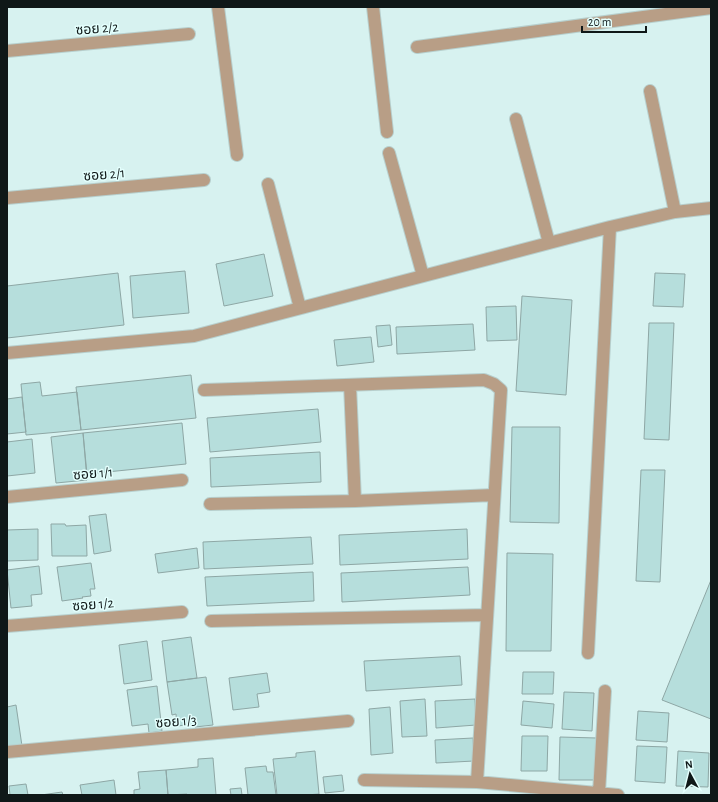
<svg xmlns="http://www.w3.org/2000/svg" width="718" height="802" font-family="'Alegreya Sans','Noto Sans Thai',sans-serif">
<rect width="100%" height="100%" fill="#d7f2f0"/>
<!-- building -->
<path fill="#b6dedc" stroke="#8ea7a5" d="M264 254 273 296 224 306 216 264Z
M185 271 189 313 133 318 130 276Z
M118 273 124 325 7 338V286Z
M655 273 685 274 683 307 653 306Z
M522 296 572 300 566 395 516 391Z
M516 306 517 340 487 341 486 307Z
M649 323H674L669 440 644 439Z
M473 324 475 350 397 354 396 327Z
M390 325 392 345 378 347 376 326Z
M371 337 374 362 337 366 334 340Z
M191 375 196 418 81 430 76 387Z
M40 382 42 396 77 392 81 430 26 435 21 384Z
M22 397 26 432 7 434V399Z
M318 409 321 442 210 452 207 418Z
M182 423 186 464 87 474 83 433Z
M512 427H560L559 523 510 522Z
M83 433 87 480 56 483 51 437Z
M32 439 35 473 7 476V442Z
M320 452 321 482 211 487 210 458Z
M641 470H665L660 582 636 581Z
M106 514 111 551 94 554 89 516Z
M51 524H65L66 526 86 525 87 556H52Z
M38 529V560L7 561V530Z
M467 529 468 559 340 565 339 535Z
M311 537 313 564 204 569 203 542Z
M197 548 199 568 158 573 155 554Z
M507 553 553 554 551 651H506Z
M91 563 95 589H90L91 596 82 597 83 598 62 601 57 567Z
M39 566 42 594 31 595 32 606 11 608 7 570Z
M468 567 470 595 342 602 341 573Z
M313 572 314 601 207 606 205 577Z
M711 580V719L662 700Z
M191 637 197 678 167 682 162 641Z
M147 641 152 680 124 684 119 645Z
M460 656 462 685 366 691 364 661Z
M523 672H554L553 694H522Z
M267 673 270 692 257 694 259 707 233 710 229 678Z
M206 677 213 725 195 727 194 724 177 726 176 714 172 715 167 682Z
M157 686 162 731 149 733 148 724 132 726 127 690Z
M564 692 594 693 592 731 562 729Z
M425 699 427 736 402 737 400 701Z
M475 699 476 725 436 728 435 701Z
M523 701 554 704 552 728 521 725Z
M16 705 22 746 7 749V707Z
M390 707 393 753 371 755 369 709Z
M638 711 669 713 667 742 636 740Z
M522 736H548L547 771H521Z
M560 737 597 738V780H559Z
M473 738 474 761 436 763 435 740Z
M637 746 667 747 665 783 635 781Z
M315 751 319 794 306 795H277L273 759 296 757V753Z
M678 751 709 753 708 787 676 786Z
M213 758 216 795H187V794L168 795 166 770 198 767V759Z
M266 766 267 772H273L276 795H248L245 768Z
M166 770 168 795H134V790L140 789 138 772Z
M342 775 344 791 325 793 323 777Z
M114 780 116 795H82L80 785Z
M26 784 28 795H10L9 786Z
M241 788 242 795H231L230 789Z
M62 792 63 795H41Z"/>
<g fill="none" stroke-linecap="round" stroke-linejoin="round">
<defs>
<path id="minor" d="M218 7 237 155
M373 7 387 132
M417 47 711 8
M7 51 189 34
M650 91 675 212
M516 119 549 243
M389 153 423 276
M268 184 300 308
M7 198 204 180
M7 353 194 336 610 227 675 212 711 208
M350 385 355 501
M204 390 484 380 494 384 501 390 477 782
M7 497 182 480
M210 504 355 501 494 495
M211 621 487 615
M7 626 182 612
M588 653 610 227
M7 752 348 721
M364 780 477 782 618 795
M599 793 605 691"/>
</defs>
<!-- minor casing -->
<use href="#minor" stroke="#b7cfcd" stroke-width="14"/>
<!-- minor -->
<use href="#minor" stroke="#b89e86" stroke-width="12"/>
</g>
<g text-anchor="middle" stroke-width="3" stroke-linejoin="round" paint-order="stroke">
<!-- street labels -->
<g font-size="14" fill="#0f1818" stroke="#e4fffd">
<text transform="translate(97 28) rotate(-5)" y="5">ซอย 2/2</text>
<text transform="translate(104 174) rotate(-5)" y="5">ซอย 2/1</text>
<text transform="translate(93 473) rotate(-5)" y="5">ซอย 1/1</text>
<text transform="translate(93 604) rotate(-5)" y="5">ซอย 1/2</text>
<text transform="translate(176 721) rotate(-5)" y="5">ซอย 1/3</text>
</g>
</g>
<!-- border -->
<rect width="718" height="802" fill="none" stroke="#0f1818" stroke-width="16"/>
<!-- north arrow -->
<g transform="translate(690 774) rotate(353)" stroke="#e4fffd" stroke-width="3" paint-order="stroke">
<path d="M0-3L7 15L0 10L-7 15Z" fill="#0f1818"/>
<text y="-6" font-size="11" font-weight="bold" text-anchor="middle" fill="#0f1818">N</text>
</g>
<!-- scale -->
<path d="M582 26v6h64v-6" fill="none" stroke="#0f1818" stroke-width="2"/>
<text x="588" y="26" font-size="12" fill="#0f1818" stroke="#e4fffd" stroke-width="3" paint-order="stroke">20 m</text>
</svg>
